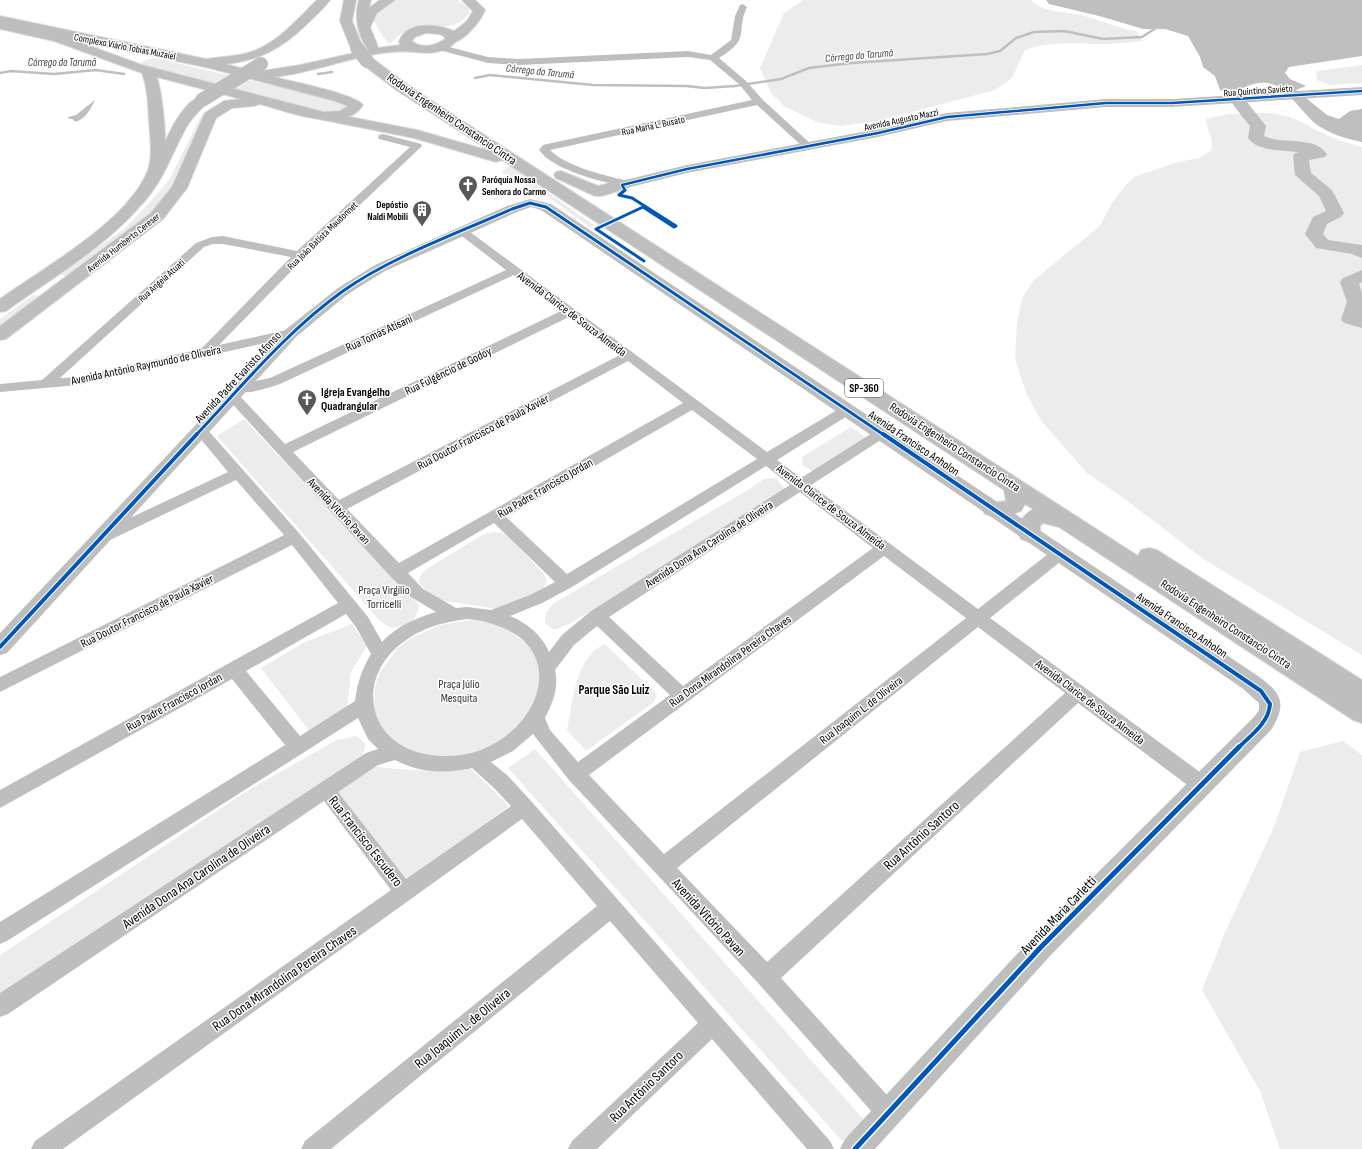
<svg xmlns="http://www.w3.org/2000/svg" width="1362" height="1149" font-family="'Sofia Sans Condensed',sans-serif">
<rect width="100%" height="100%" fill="#fff"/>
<!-- green -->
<path fill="#ececec" d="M396 0H457L467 6 470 12C457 34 431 23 410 30 402 32 395 39 389 44L379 31 373 18 379 8Z
M803 0H1031C1040 12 1068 12 1081 15 1100 20 1117 28 1136 31L1142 41C1129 43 1115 44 1102 44 1077 44 1048 41 1025 50L1012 78 995 90 878 121 841 126 817 122 784 106 771 93 760 68 784 13Z
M155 58 343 102 349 106 342 112 331 113 143 67 139 64 148 59Z
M1362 65V83L1329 85 1317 80 1316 71Z
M214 105 202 121 180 176 154 214 68 277 60 274 125 228 149 203 169 180 202 114Z
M1264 113C1289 114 1297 120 1318 131 1332 138 1347 143 1362 147V655L1205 560 1122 497 1087 473 1042 422 1027 395 1015 359 1017 324 1022 298 1034 280 1100 226 1112 203 1125 186 1134 177 1178 162 1199 158 1212 150C1213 135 1207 131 1206 119L1228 114Z
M510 166 594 225 591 228 544 194 501 172Z
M33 295 42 296 0 328V319Z
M244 419 419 605C416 623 408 625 392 628L381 622 217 436Z
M851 427 868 439 815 472 803 466 802 457Z
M775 478 788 492 569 624 554 630 545 623 546 613 554 603 748 490 764 479Z
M493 532 502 533 509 537 543 573 547 581 543 589 504 610 439 600 427 593 419 582 420 576 425 570 484 534Z
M472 620 502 625 535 650 545 688 513 739 446 761 400 747 380 726 375 713 374 700 375 686 380 672 398 648 411 638 440 625Z
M352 624 367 646 351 672 347 708 310 732 261 668 305 642Z
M605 644 657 694 654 702 586 751 567 730C573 702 575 657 605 644Z
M356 736 366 744 360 762 0 995V955L250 789 337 740Z
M1343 741 1362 755V1149H1280L1260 1091 1202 990 1227 928 1274 827 1300 752Z
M535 749 865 1121 842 1141 508 768Z
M372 766C405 771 436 772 468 766L509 806 405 884 336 790Z"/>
<!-- water -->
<path fill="#bfbfbf" d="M1046 0H1362V56L1289 67 1285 73 1290 79 1306 86 1296 90 1327 115 1339 119 1350 111 1362 109V142C1347 139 1329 134 1316 124 1289 101 1280 68 1239 90V93L1225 92 1220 90 1215 76 1203 67 1200 57 1188 36 1165 29H1143L1103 17 1049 4Z
M95 100C90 110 86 118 76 122L72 119H69L68 117 76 115Z"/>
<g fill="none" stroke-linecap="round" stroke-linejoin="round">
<!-- stream -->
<path stroke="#bfbfbf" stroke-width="2.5" d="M0 73 11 71 54 74 96 70 124 74
M318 74 332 72
M475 78 490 75 593 85 686 86 705 88 735 86 781 79 809 68 851 63 987 54 1000 51 1016 38 1034 32 1064 31 1103 39 1142 37 1159 26"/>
<!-- river -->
<path fill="#bfbfbf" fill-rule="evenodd" d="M1249 73 1254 74 1256 77 1254 80 1239 82V92L1266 126 1264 136C1283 145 1314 135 1327 154L1325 157 1309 160 1311 173 1332 190 1344 213 1341 217 1327 224 1323 234 1328 240 1362 245V258L1352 254 1316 248 1305 234 1313 217 1326 211 1319 196 1295 175 1293 156 1295 153 1299 152C1284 150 1258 152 1248 138L1250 126C1242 115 1216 89 1226 75Z
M1362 270V282L1359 284 1362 293V328L1344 323 1341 319 1347 302 1340 282 1343 278Z"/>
<defs>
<path id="primary" d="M0 16 206 59 256 72 300 65 377 48 401 45 399 42C406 20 438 24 454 31L457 40C448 53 429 54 415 52 371 47 319 73 274 77 290 81 355 94 363 105 344 135 287 111 260 104L254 106 232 108 216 118 187 188 163 219 6 339 0 340V326L151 213 172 187 205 113 224 101 241 99 157 77C163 97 169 152 162 170 141 227 54 276 6 311L0 312V299C43 268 129 221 148 170 153 155 150 137 149 121 148 105 148 89 142 73L54 41 0 29ZM426 33 439 34 444 36 445 39C435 46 421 49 412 41L415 37ZM71 39 205 67 335 101 348 106 340 111 324 112 142 65Z"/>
<path id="motorway" d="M317 0H330C325 7 317 14 311 20 282 49 260 61 219 65 213 66 204 69 200 63L201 60C215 57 230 57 244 54 274 47 296 21 317 0Z
M344 0H356L352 21 363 48 362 51H352L340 21Z
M359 0H371L369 8 380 0H395L377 13 370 27 378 47 376 50H368C358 35 354 17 359 0Z
M462 0H475L485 10C480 22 461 46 447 43L445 40 447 37 467 21 473 11Z
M367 57 372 58 405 83 461 120 1138 556 1141 550 1149 548 1157 550 1362 680V723L1353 720 1059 527 1043 523 1040 526V534L1037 539 1029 542 1021 539C1014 527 1022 516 1033 509L1025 504 1021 511C1009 516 998 518 985 514L982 509 985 504 1006 501 1004 490 502 160 496 162 414 138 319 119 317 116 319 113 324 112 417 130 490 151 395 89 362 64 361 61 362 58Z
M202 96 207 97 209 100C202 109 193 116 187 126 171 154 164 181 141 205H131L128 202C134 193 142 187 148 178 160 157 177 102 202 96Z
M561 171 598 186 622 180 627 182 630 185 627 188 602 196H595L556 178 554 175 556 172Z"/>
</defs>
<!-- primary casing -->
<use href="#primary" stroke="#dbdbdb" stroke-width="2"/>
<!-- motorway casing -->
<use href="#motorway" stroke="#dbdbdb" stroke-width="2"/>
<!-- minor -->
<path fill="#bebebe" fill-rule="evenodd" d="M743 4 747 7C735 33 752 38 719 58L746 81 763 100 812 145 811 147H803L757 105 550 150C566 167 608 176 631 182L633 184 631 186 627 187C603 182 554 171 539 150L543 145 547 144 752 100 740 85 710 60 688 57 519 65 488 63 435 49 433 47 438 44 488 57 519 59 688 51 711 55 731 40 735 16 740 5Z
M383 134 421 144 422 146 304 258 219 345 291 329 297 333 296 336 78 385 0 392V384L42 380 196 243 212 237 223 236 297 251 410 147 379 139 378 137 379 135ZM213 244H223L291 257 201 349 78 377 60 378 204 247Z
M462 228 466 229 767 452 842 407H852L854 410 852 413 777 460 801 478 877 430H887L889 433 887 436 811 485 978 609 1053 550 1059 548 1065 550 1067 554 1065 558 990 618 1208 778 1210 784 1208 790 1201 792 1194 790 1078 703 781 978 896 1105 899 1113 896 1121 888 1124 880 1121 759 984 569 780 533 734 513 751 491 762 508 776 531 801 830 1141 834 1149H807L712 1039 597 1149H568L572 1141 698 1023 610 921 331 1149H301L305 1141 597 906 522 819 63 1149H31L35 1141 391 890 324 801 8 1014 0 1017V993L366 753 378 749 368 739 358 718 7 941 0 944V922L285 745 232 679 0 808V790L338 603 292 545 0 692V677L284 535 236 480 110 540 105 542 100 540 97 536 100 532 228 472 194 431 196 428H206L299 533 368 617 382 642C397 626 416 618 436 612L411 597 390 576 226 397 228 394H238L285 444 561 311 514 275 280 384C266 388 250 395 236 391L234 388 236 385 270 378 506 270 458 233 456 231ZM569 317 620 355 339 500 293 452ZM628 361 683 403 399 563 347 509ZM692 410 757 459 567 574 506 517ZM766 466 790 485 591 611 562 635 549 652C542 635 527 623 510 616L542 603 572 587ZM800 492 873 548 683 686 609 617ZM494 523 555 582 530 595 491 610 467 607 456 608 423 589 408 573ZM884 556 966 618 664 854 589 775ZM346 614 356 627 371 654C362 669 357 683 355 701L300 736 246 671ZM467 619C599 633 529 775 425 754 366 742 356 678 402 643 421 628 443 622 467 619ZM597 626 670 695 578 762 550 730 545 718C553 702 559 688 555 670L574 645ZM978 627 1065 693 767 962 677 868ZM395 760C419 773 446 774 472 768L494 788 511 806 406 879 338 792 378 765Z"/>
<!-- tertiary -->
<path fill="#bebebe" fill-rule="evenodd" d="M1362 87V95L1172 107H1106L947 121 878 137 687 173 622 189 617 188 615 185 617 182 687 165 878 129 947 113 1106 99H1172Z
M530 199 551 204 1258 676C1281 693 1288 703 1271 730L1050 956 875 1149H840L845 1139 1032 938 1255 716 1259 710V703L1242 688 541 210 531 207 517 212 385 271 348 294 297 336 7 653 0 655V633L285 330 338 288 375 265 507 206Z"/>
<!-- primary -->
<use href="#primary" fill="#bebebe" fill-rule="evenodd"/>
<!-- motorway -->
<use href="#motorway" fill="#bebebe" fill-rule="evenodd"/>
<defs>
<path id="motorway-bridge" d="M357 48 367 61
M202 100 261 64"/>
</defs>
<!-- motorway-bridge casing -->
<use href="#motorway-bridge" stroke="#dbdbdb" stroke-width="14" stroke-linecap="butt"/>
<!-- motorway-bridge -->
<use href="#motorway-bridge" stroke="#bebebe" stroke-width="14"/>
<defs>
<path id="cycleway-far3" d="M624 191 625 190 622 185 687 169 878 133 947 117 1106 103H1172L1362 91"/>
<path id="cycleway-far2" d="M625 190 619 195 632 198 676 226 674 227 643 207 596 229 644 261
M196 435C243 385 287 331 343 291 391 257 458 233 512 209L530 203 546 207 884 435"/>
<path id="cycleway-far1" d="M883 434 1261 691 1270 704C1269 723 1250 736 1238 748
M0 647 197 434"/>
<path id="cycleway" d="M855 1149 1041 947 1239 747"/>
</defs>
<!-- cycleway-far3 casing -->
<use href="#cycleway-far3" stroke="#fff" stroke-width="4"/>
<!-- cycleway-far2 casing -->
<use href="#cycleway-far2" stroke="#fff" stroke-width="5"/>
<!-- cycleway-far1 casing -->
<use href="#cycleway-far1" stroke="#fff" stroke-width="6"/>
<!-- cycleway casing -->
<use href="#cycleway" stroke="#fff" stroke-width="8"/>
<!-- cycleway-far3 -->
<use href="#cycleway-far3" stroke="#0057b8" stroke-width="2.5"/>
<!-- cycleway-far2 -->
<use href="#cycleway-far2" stroke="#0057b8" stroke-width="3"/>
<!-- cycleway-far1 -->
<use href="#cycleway-far1" stroke="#0057b8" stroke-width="4"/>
<!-- cycleway -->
<use href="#cycleway" stroke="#0057b8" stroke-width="5"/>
</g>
<!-- icons -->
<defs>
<symbol id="church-pin" viewBox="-11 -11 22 30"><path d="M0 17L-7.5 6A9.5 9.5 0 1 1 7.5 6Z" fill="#595959" stroke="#fff"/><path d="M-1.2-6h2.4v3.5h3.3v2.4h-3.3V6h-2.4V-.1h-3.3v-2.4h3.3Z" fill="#fff"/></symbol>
<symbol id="building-pin" viewBox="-11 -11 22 30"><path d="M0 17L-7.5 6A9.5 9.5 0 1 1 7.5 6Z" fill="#595959" stroke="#fff"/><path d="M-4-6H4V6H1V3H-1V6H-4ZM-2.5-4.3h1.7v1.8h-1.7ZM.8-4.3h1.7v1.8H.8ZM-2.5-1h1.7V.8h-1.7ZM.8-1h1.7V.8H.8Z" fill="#fff"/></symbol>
</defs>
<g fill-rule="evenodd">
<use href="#church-pin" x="457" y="174" width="22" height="30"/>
<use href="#building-pin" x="411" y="199" width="22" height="30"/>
<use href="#church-pin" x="296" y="388" width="22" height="30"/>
</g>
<g text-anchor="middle" stroke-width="3" stroke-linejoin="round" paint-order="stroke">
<!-- far-street labels -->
<g font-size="10" fill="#000" stroke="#fff">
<text transform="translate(125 46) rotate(11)" y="4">Complexo Viário Tobias Muzaiel</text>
<text transform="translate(1258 90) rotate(-4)" y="4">Rua Quintino Savieto</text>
<text transform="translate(901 119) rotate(-12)" y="4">Avenida Augusto Mazzi</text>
<text transform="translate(653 125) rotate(-12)" y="4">Rua Maria L. Busato</text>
<text transform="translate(322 235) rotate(-44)" y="4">Rua João Batista Maudonnet</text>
<text transform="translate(123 242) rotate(-38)" y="4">Avenida Humberto Cereser</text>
<text transform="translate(161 280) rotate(-42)" y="4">Rua Angela Atuati</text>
</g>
<!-- far-poi labels -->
<g font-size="10" font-weight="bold" fill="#000" stroke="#fff" text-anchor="start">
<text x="482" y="183">Paróquia Nossa<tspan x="482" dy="12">Senhora do Carmo</tspan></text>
<text x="408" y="208" text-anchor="end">Depóstio<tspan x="408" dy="12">Naldi Mobili</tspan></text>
</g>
<!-- far-water labels -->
<g font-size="11" font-style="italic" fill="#444" stroke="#fff">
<text transform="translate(859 55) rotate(-5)" y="4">Córrego do Tarumã</text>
<text x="62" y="66">Córrego do Tarumã</text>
<text transform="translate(540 71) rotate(6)" y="4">Córrego do Tarumã</text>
</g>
<!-- shield labels -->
<rect fill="#fff" stroke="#4c4c4c" stroke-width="1" x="845" y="379" width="38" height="18" rx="3"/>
<g font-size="11" font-weight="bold" fill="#000">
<text x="864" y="392">SP-360</text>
</g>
<!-- street labels -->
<g font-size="12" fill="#000" stroke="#fff">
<text transform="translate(452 119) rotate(34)" y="4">Rodovia Engenheiro Constancio Cintra</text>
<text transform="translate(572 314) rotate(37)" y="4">Avenida Clarice de Souza Almeida</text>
<text transform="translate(379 333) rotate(-25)" y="4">Rua Tomás Atisani</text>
<text transform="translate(146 365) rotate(-12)" y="4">Avenida Antônio Raymundo de Oliveira</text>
<text transform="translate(448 371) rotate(-26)" y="4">Rua Fulgêncio de Godoy</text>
<text transform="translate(238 377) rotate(-47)" y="4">Avenida Padre Evaristo Afonso</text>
<text transform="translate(483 432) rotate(-28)" y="4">Rua Doutor Francisco de Paula Xavier</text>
<text transform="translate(914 443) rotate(34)" y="4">Avenida Francisco Anholon</text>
<text transform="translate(955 447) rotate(33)" y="4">Rodovia Engenheiro Constancio Cintra</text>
<text transform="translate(545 488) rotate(-30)" y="4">Rua Padre Francisco Jordan</text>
<text transform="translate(831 507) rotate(37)" y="4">Avenida Clarice de Souza Almeida</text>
<text transform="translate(339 511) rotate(47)" y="4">Avenida Vitório Pavan</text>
<text transform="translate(709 544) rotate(-33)" y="4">Avenida Dona Ana Carolina de Oliveira</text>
<text transform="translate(147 611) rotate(-27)" y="4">Rua Doutor Francisco de Paula Xavier</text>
<text transform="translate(1226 624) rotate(33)" y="4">Rodovia Engenheiro Constancio Cintra</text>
<text transform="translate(1182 625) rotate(34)" y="4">Avenida Francisco Anholon</text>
<text transform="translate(730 661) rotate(-36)" y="4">Rua Dona Mirandolina Pereira Chaves</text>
<text transform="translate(174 702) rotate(-29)" y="4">Rua Padre Francisco Jordan</text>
<text transform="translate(1090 702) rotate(37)" y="4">Avenida Clarice de Souza Almeida</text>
<text transform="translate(861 710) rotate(-38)" y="4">Rua Joaquim L. de Oliveira</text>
</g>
<!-- poi labels -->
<g font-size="12" font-weight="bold" fill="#000" stroke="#fff" text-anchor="start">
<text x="321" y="396">Igreja Evangelho<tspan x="321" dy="14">Quadrangular</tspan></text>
</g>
<!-- park labels -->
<g font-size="12" fill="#333" stroke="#fff">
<text x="384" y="594">Praça Virgílio<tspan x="384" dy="14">Torricelli</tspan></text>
<text x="459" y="688">Praça Júlio<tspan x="459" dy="14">Mesquita</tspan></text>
</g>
<!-- neighbourhood labels -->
<g font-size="13" font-weight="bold" fill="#000" stroke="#fff">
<text x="614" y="694">Parque São Luiz</text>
</g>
<!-- near-street labels -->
<g font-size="14" fill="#000" stroke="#fff">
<text transform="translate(921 835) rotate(-42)" y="5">Rua Antônio Santoro</text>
<text transform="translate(366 841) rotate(52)" y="5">Rua Francisco Escudero</text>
<text transform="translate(196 876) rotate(-34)" y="5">Avenida Dona Ana Carolina de Oliveira</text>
<text transform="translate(1058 915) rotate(-46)" y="5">Avenida Maria Carletti</text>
<text transform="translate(709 917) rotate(47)" y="5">Avenida Vitório Pavan</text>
<text transform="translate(284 978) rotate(-35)" y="5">Rua Dona Mirandolina Pereira Chaves</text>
<text transform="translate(462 1028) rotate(-39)" y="5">Rua Joaquim L. de Oliveira</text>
<text transform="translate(646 1086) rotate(-44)" y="5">Rua Antônio Santoro</text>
</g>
</g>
</svg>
